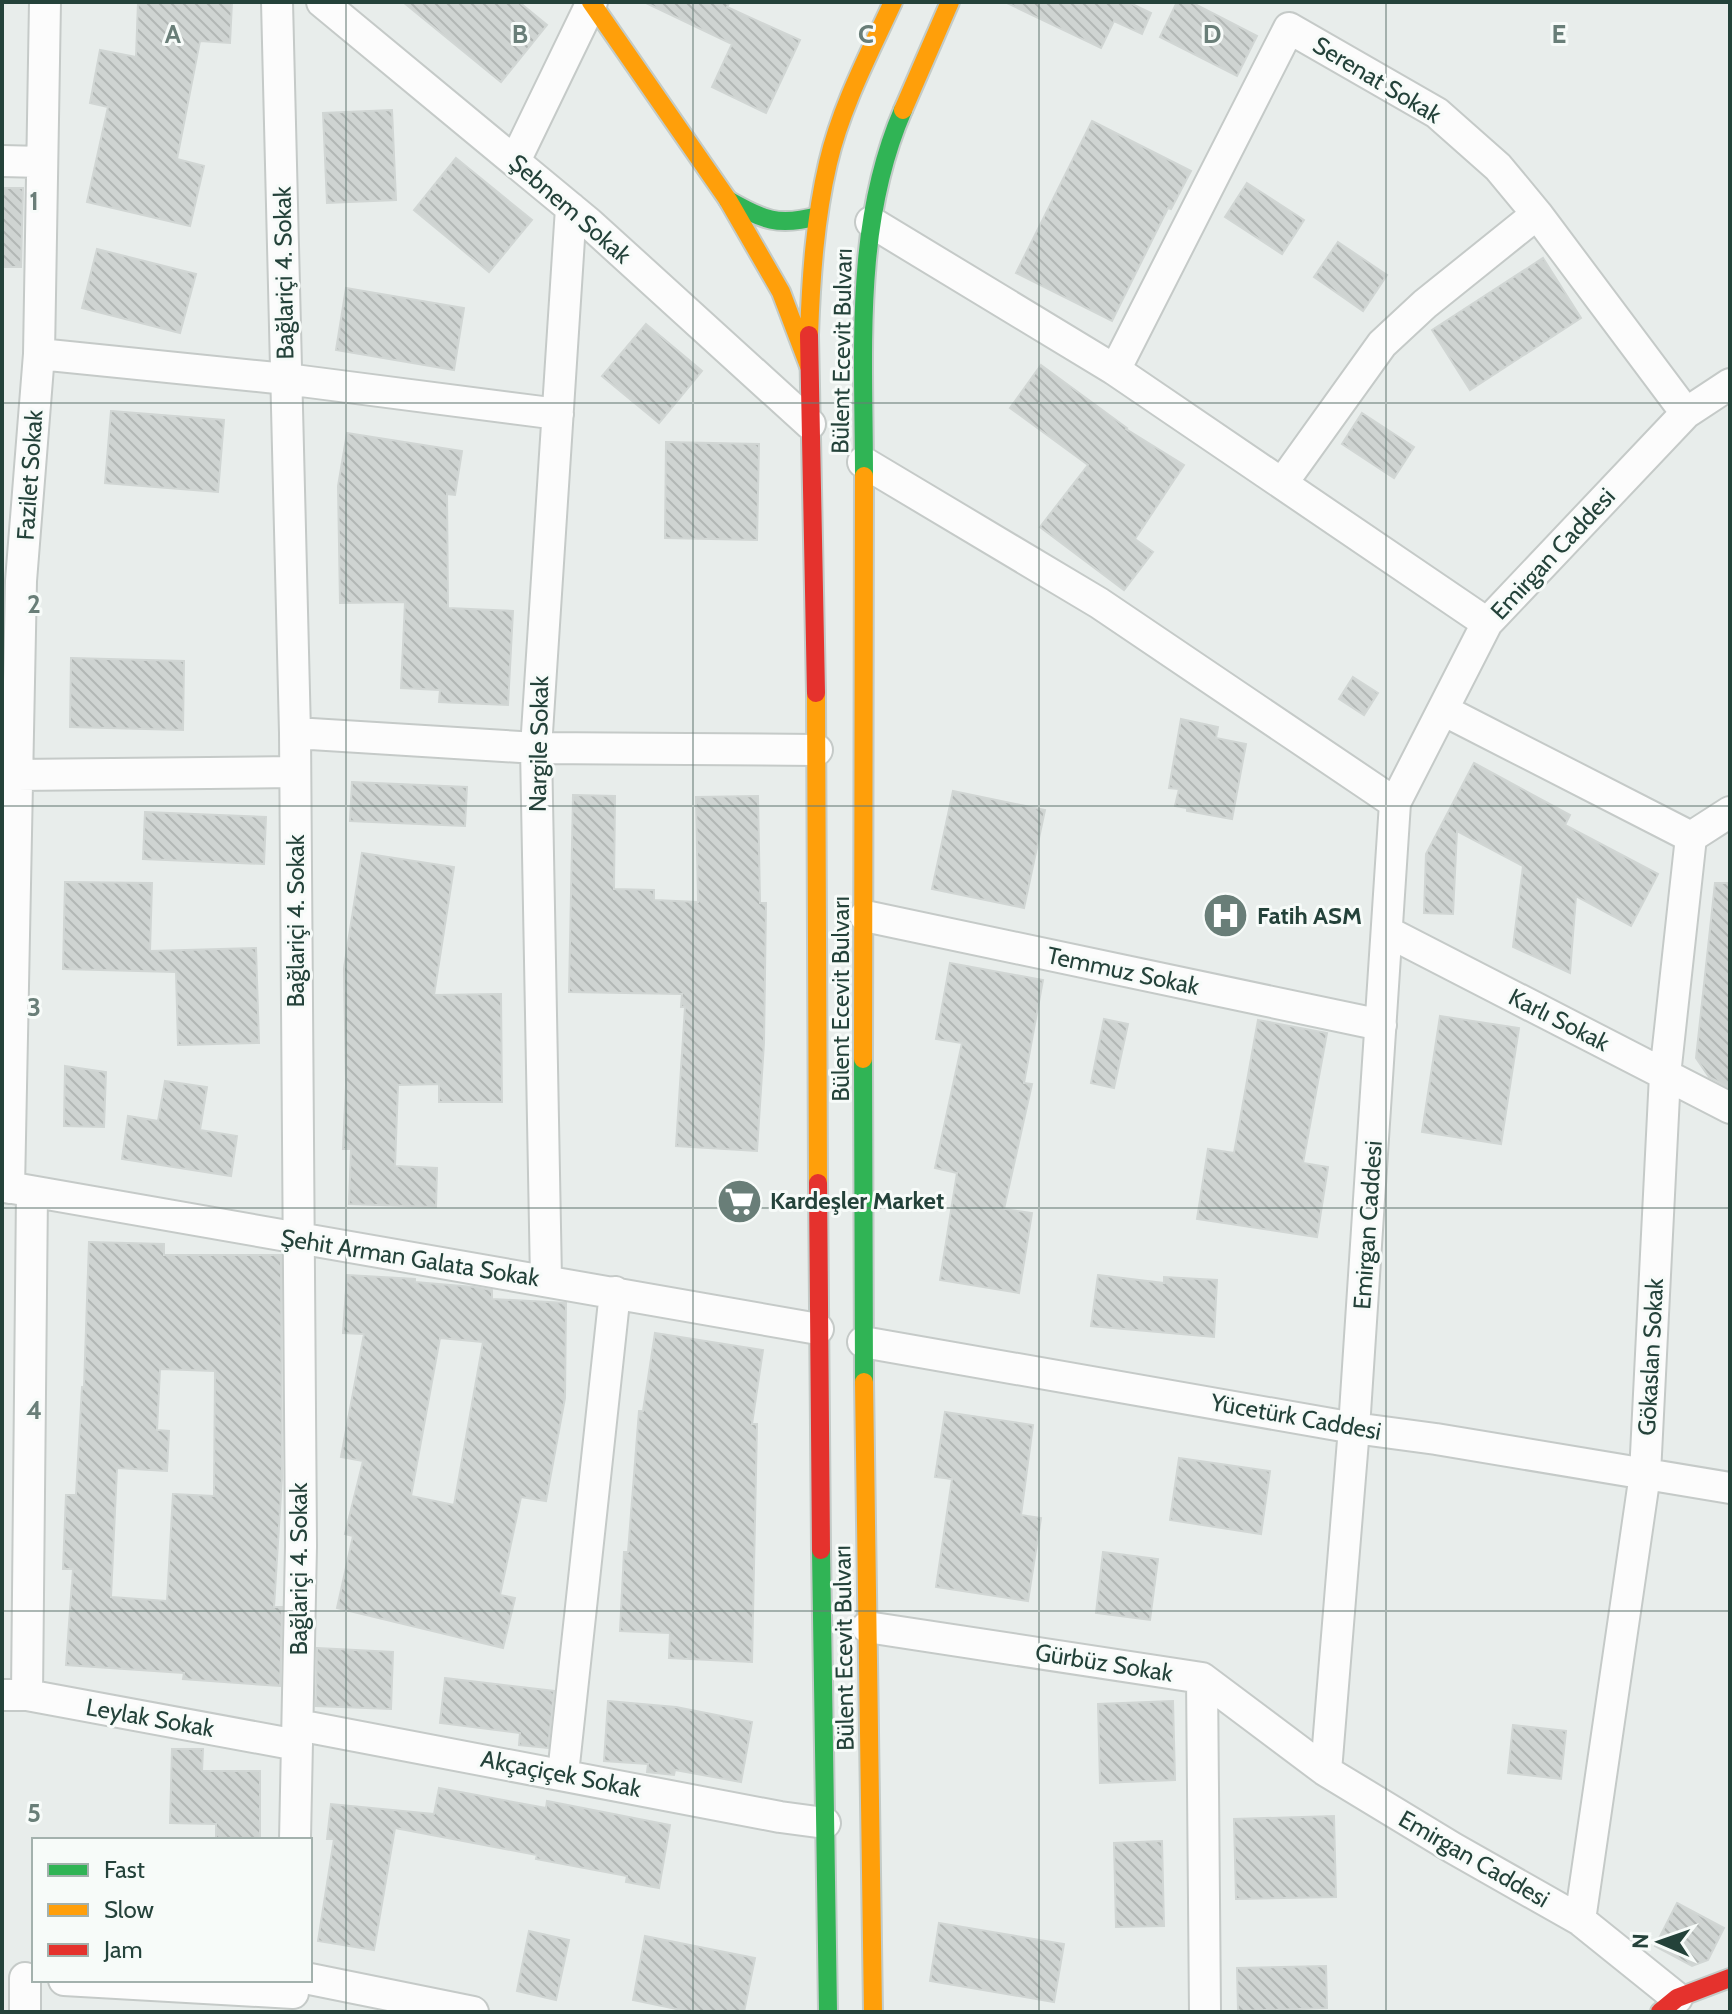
<svg xmlns="http://www.w3.org/2000/svg" width="1732" height="2014" font-family="Cabin,sans-serif">
<defs>
<pattern id="building-back-hatch" width="6" height="6" patternUnits="userSpaceOnUse" patternTransform="scale(2)"><rect width="6" height="6" fill="#cfd4d2"/><path d="M-1 5l2 2M0 0l6 6M5-1l2 2" fill="none" stroke="#b2b7b5"/></pattern>
</defs>
<rect width="100%" height="100%" fill="#e8edeb"/>
<!-- building -->
<path fill="url(#building-back-hatch)" stroke="#d1d6d4" stroke-width="2" fill-rule="evenodd" d="M138 2H232L230 43 200 41 177 159 204 166 190 226 87 202 108 107 90 103 100 50 136 57Z
M403 2H519L547 25 501 82Z
M644 2H730L727 7 800 40 766 113 712 87 732 44Z
M1005 2H1128L1151 13 1142 34 1114 21 1101 48Z
M1177 2H1191L1257 36 1237 76 1160 37Z
M392 110 396 200 327 203 323 113Z
M1092 121 1191 171 1171 209 1168 208 1112 321 1016 273Z
M456 158 532 220 489 272 414 210Z
M1247 183 1304 220 1282 254 1225 217Z
M2 188H23L21 267H2Z
M1338 242 1387 275 1363 311 1314 277Z
M97 249 196 274 180 333 82 308Z
M1543 258 1581 318 1470 390 1432 330Z
M346 288 464 308 454 370 336 350Z
M646 324 702 371 659 423 602 376Z
M1041 365 1127 428 1126 429 1184 465 1135 539 1153 552 1124 590 1040 527 1088 465 1010 408Z
M111 411 224 420 218 492 105 483Z
M1362 413 1414 447 1394 478 1342 444Z
M347 433 462 451 455 495 447 494 448 608 513 611 508 705 439 702 440 690 401 688 405 602 340 603 338 486Z
M666 442 759 444 757 540 665 538Z
M71 658 184 661 183 730 70 727Z
M1353 677 1378 693 1364 715 1339 699Z
M1181 719 1218 727 1216 738 1246 744 1232 819 1187 811V808L1175 806 1179 789 1169 788Z
M1474 763 1570 815 1565 825 1658 874 1631 926 1576 896 1570 973 1513 947 1523 866 1457 831 1453 914 1424 913 1426 854Z
M352 782 467 787 465 826 350 821Z
M953 791 1045 810 1024 908 932 889Z
M573 795 615 796 614 889 654 890V900L698 902 696 797 758 796 760 903H766L764 1043 757 1151 676 1146 685 1007H681L682 994 569 992Z
M145 812 266 817 264 864 143 859Z
M362 853 454 867 434 995 501 994 502 1102H439V1084L398 1085 395 1166 437 1168 436 1207 349 1204 351 1149H343L346 1085 344 968Z
M65 882 152 883 150 951 256 948 259 1043 178 1045 176 972 63 969Z
M1715 883H1730V1088L1709 1077 1696 1058Z
M950 963 1043 980 1024 1083 1032 1084 1004 1209 1032 1213 1019 1293 940 1280 957 1173 935 1168 962 1043 936 1039Z
M1440 1016 1519 1028 1501 1144 1422 1132Z
M1104 1019 1128 1024 1114 1088 1091 1083Z
M1258 1020 1327 1033 1303 1163 1328 1167 1317 1237 1197 1219 1208 1149 1234 1153Z
M65 1066 106 1072 104 1127 64 1126Z
M165 1081 207 1087 200 1130 237 1136 231 1176 122 1159 128 1116 158 1121Z
M89 1242 164 1244V1255H281L282 1478 274 1607H282L280 1686 183 1679 184 1673 66 1665 73 1569H63L66 1495H76L82 1387H84ZM160 1369 215 1371 214 1496 173 1494 167 1601 111 1597 117 1468 167 1471 169 1431 157 1430Z
M347 1275 415 1279V1282L474 1287 492 1290V1299L566 1303 565 1398 546 1501 521 1497 500 1595 515 1598 503 1648 337 1608 353 1536 345 1534 363 1461 341 1457 364 1334 343 1333ZM440 1338 483 1342 454 1505 411 1496Z
M1098 1275 1164 1283V1277L1217 1280 1214 1337 1091 1326Z
M655 1333 763 1350 752 1424H757L752 1662 669 1658 670 1633 620 1631 624 1552H628L639 1411H643Z
M945 1412 1033 1425 1021 1515 1041 1518 1028 1601 936 1587 952 1479 935 1477Z
M1179 1458 1270 1471 1261 1534 1170 1520Z
M1103 1552 1158 1559 1150 1620 1096 1613Z
M317 1648 393 1652 391 1709 316 1706Z
M445 1678 554 1691 548 1748 519 1745 520 1733 440 1723Z
M608 1701 676 1707 752 1722 741 1782 675 1770 674 1775 647 1772 648 1764 604 1761Z
M1173 1701 1175 1780 1100 1783 1098 1704Z
M1513 1725 1566 1731 1561 1779 1508 1773Z
M172 1749H203L202 1771H260V1839L216 1838V1824L170 1823Z
M439 1788 546 1808 547 1801 670 1825 659 1888 626 1882 627 1876 536 1859 537 1855 395 1828 374 1950 318 1941 334 1839H327L331 1804 434 1814Z
M1334 1816 1336 1897 1236 1899 1234 1819Z
M1162 1841 1164 1926 1116 1927 1114 1843Z
M1677 1903 1724 1928 1708 1960 1692 1966 1655 1946Z
M939 1923 1064 1944 1054 2002 930 1981Z
M529 1931 569 1940 556 2000 517 1991Z
M645 1936 755 1958 744 2012H691L633 2000Z
M1326 1966 1327 2008 1238 2011 1237 1968Z"/>
<g fill="none" stroke-linecap="round" stroke-linejoin="round">
<defs>
<path id="street" d="M277 2 295 733 301 1546 295 1840
M322 2 589 223 810 424
M2 161 42 162
M515 161 592 2
M1537 214 1686 413
M871 222 1115 370 1487 623
M39 354 286 379 558 414
M1115 370 1289 28 1437 113 1498 167 1537 214 1425 304 1382 344 1283 482
M863 462 1099 603 1395 803
M1443 710 1691 837
M295 733 536 748 817 750
M17 775 295 772
M865 916 1381 1025
M1388 932 1730 1108
M2 1186 818 1329
M9 1188 21 581 39 354 45 2
M546 1280 536 748 571 208
M863 1342 1354 1428 1436 1439 1730 1488
M867 1627 1202 1678 1205 2012
M1202 1678 1326 1771
M2 1695H27L297 1745
M27 1695 32 1192
M298 1725 780 1817 825 1823
M563 1774 615 1292
M1580 1920 1645 1474 1665 1075 1691 837 1730 812
M25 1978V2012
M310 1979 473 2012
M64 1980 293 1993
M1677 1998 1580 1920 1453 1848 1326 1771 1354 1428 1395 803 1487 623 1686 413 1730 384"/>
<path id="fast" d="M728 200C763 220 778 227 818 216
M864 476C864 354 853 225 903 110
M863 1059 864 1382
M821 1550 828 2012"/>
<path id="slow" d="M591 2 728 200 781 292 809 366
M903 110 950 2
M809 335C811 277 815 219 828 163 841 107 869 54 893 2
M816 693 818 1183
M863 1059 864 476
M864 1382 873 2012"/>
<path id="jam" d="M809 335 816 693
M818 1183 821 1550
M1660 2012 1677 1998 1730 1978"/>
</defs>
<!-- street casing -->
<use href="#street" stroke="#c5cac8" stroke-width="34"/>
<!-- fast casing -->
<use href="#fast" stroke="#c3cbc8" stroke-width="22"/>
<!-- slow casing -->
<use href="#slow" stroke="#c3cbc8" stroke-width="22"/>
<!-- jam casing -->
<use href="#jam" stroke="#c3cbc8" stroke-width="22"/>
<!-- street -->
<use href="#street" stroke="#fcfcfc" stroke-width="30"/>
<!-- fast -->
<use href="#fast" stroke="#30b455" stroke-width="18"/>
<!-- slow -->
<use href="#slow" stroke="#ff9f0a" stroke-width="18"/>
<!-- jam -->
<use href="#jam" stroke="#e5322d" stroke-width="18"/>
</g>
<!-- grid -->
<path fill="none" stroke="#697e78" stroke-width="2" stroke-opacity="0.55" d="M346 2V2012M693 2V2012M1039 2V2012M1386 2V2012M2 403H1730M2 806H1730M2 1208H1730M2 1611H1730"/>
<!-- icons -->
<defs>
<symbol id="hospital-disc" viewBox="-11 -11 22 22"><circle r="9.5" fill="#697e78" stroke="#f7fbf9"/><path d="M-5-5h3v3.5h4V-5h3V5h-3V1.5h-4V5h-3Z" fill="#fff"/></symbol>
<symbol id="supermarket-disc" viewBox="-11 -11 22 22"><circle r="9.5" fill="#697e78" stroke="#f7fbf9"/><path d="M-6-5.5h2.5l.6 2H6L4.5 2H-2.5L-4.4-4H-6ZM-1.5 3.2a1.3 1.3 0 1 0 .1 0ZM3 3.2a1.3 1.3 0 1 0 .1 0Z" fill="#fff"/></symbol>
</defs>
<g fill-rule="evenodd">
<use href="#hospital-disc" x="1200" y="890" width="51" height="51"/>
<use href="#supermarket-disc" x="714" y="1176" width="51" height="51"/>
</g>
<g text-anchor="middle" stroke-width="6" stroke-linejoin="round" paint-order="stroke">
<!-- street labels -->
<g font-size="24" fill="#24423a" stroke="#f7fbf9">
<text transform="translate(1377 80) rotate(31)" y="8">Serenat Sokak</text>
<text transform="translate(570 209) rotate(41)" y="8">Şebnem Sokak</text>
<text transform="translate(284 273) rotate(-91)" y="8">Bağlariçi 4. Sokak</text>
<text transform="translate(842 351) rotate(-89)" y="8">Bülent Ecevit Bulvarı</text>
<text transform="translate(30 475) rotate(-86)" y="8">Fazilet Sokak</text>
<text transform="translate(1553 554) rotate(-47)" y="8">Emirgan Caddesi</text>
<text transform="translate(539 744) rotate(-89)" y="8">Nargile Sokak</text>
<text transform="translate(296 921) rotate(-90)" y="8">Bağlariçi 4. Sokak</text>
<text transform="translate(1123 971) rotate(12)" y="8">Temmuz Sokak</text>
<text transform="translate(841 999) rotate(-90)" y="8">Bülent Ecevit Bulvarı</text>
<text transform="translate(1559 1020) rotate(27)" y="8">Karlı Sokak</text>
<text transform="translate(1368 1225) rotate(-86)" y="8">Emirgan Caddesi</text>
<text transform="translate(410 1258) rotate(9)" y="8">Şehit Arman Galata Sokak</text>
<text transform="translate(1651 1357) rotate(-87)" y="8">Gökaslan Sokak</text>
<text transform="translate(1296 1417) rotate(10)" y="8">Yücetürk Caddesi</text>
<text transform="translate(299 1569) rotate(-90)" y="8">Bağlariçi 4. Sokak</text>
<text transform="translate(844 1648) rotate(-91)" y="8">Bülent Ecevit Bulvarı</text>
<text transform="translate(1104 1663) rotate(9)" y="8">Gürbüz Sokak</text>
<text transform="translate(150 1718) rotate(10)" y="8">Leylak Sokak</text>
<text transform="translate(561 1774) rotate(11)" y="8">Akçaçiçek Sokak</text>
<text transform="translate(1474 1859) rotate(30)" y="8">Emirgan Caddesi</text>
</g>
<!-- poi labels -->
<g font-size="24" font-weight="bold" fill="#24423a" stroke="#f7fbf9" text-anchor="start">
<text x="1257" y="924">Fatih ASM</text>
<text x="770" y="1209">Kardeşler Market</text>
</g>
</g>
<g font-size="26" text-anchor="middle" font-weight="bold" fill="#697e78" stroke="#f7fbf9" stroke-width="6" stroke-linejoin="round" paint-order="stroke">
<text x="173" y="43">A</text>
<text x="520" y="43">B</text>
<text x="866" y="43">C</text>
<text x="1212" y="43">D</text>
<text x="1559" y="43">E</text>
<text x="34" y="210">1</text>
<text x="34" y="613">2</text>
<text x="34" y="1016">3</text>
<text x="34" y="1419">4</text>
<text x="34" y="1822">5</text>
</g>
<!-- border -->
<rect width="1732" height="2014" fill="none" stroke="#24423a" stroke-width="8"/>
<!-- legend -->
<rect x="32" y="1838" width="280" height="144" fill="#f7fbf9" stroke="#a3b1ad" stroke-width="2"/>
<rect x="48" y="1864" width="40" height="12" fill="#30b455" stroke="#a3b1ad" stroke-width="2"/>
<text x="104" y="1878" font-size="24" fill="#24423a">Fast</text>
<rect x="48" y="1904" width="40" height="12" fill="#ff9f0a" stroke="#a3b1ad" stroke-width="2"/>
<text x="104" y="1918" font-size="24" fill="#24423a">Slow</text>
<rect x="48" y="1944" width="40" height="12" fill="#e5322d" stroke="#a3b1ad" stroke-width="2"/>
<text x="104" y="1958" font-size="24" fill="#24423a">Jam</text>
<!-- north arrow -->
<g transform="translate(1660 1942) rotate(272)" stroke="#f7fbf9" stroke-width="6" paint-order="stroke">
<path d="M0-6L14 30L0 20L-14 30Z" fill="#24423a"/>
<text y="-12" font-size="22" font-weight="bold" text-anchor="middle" fill="#24423a">N</text>
</g>
</svg>
